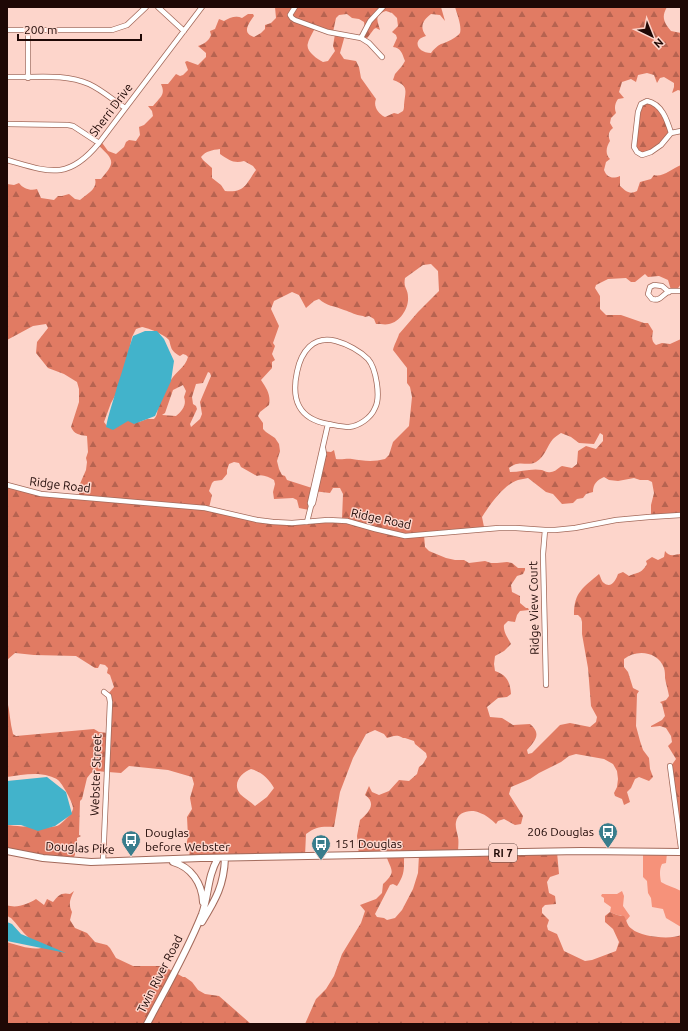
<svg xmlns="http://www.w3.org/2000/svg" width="688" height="1031" font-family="Ubuntu,sans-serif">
<defs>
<pattern id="forest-firs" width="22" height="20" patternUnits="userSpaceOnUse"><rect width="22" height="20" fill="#e17b63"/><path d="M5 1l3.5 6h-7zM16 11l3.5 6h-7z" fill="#b66350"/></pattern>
</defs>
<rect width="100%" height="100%" fill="#fdd5cb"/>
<!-- grass -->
<path fill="#f6927a" d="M643 852 667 853 666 863 662 864C659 870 660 876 661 882 667 886 674 887 681 891V927L666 918 663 909 652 907 651 898 648 893 647 881 643 877Z
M622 891 624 896 623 906 630 916 626 921 621 915H617L610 912 611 907 604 902V898L601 896 602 894H617Z"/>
<!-- forest -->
<path fill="url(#forest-firs)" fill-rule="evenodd" d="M275 7H441L445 21 440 15 431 14C423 20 419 27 426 36 411 40 418 53 431 53 433 50 437 46 441 44 445 43 458 37 460 33 462 26 457 14 455 7H667C661 17 664 23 671 31L681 33V91L678 90 672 93 674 87V83L664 77 660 78 657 83 654 75 647 73 638 75 636 82 631 79 622 82 619 92 624 98 618 99C615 103 614 108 616 113L611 118 610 123 613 128C608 132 608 135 610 141 606 147 605 154 610 159L606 162 604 170C607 178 613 179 620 176V186C626 191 629 195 637 191L640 182 651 179 654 175C662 178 673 168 681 165V283C679 288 677 290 671 290L668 280 659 276 648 277 645 274 635 282H631L626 278 608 279 596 285 595 288 600 296V309L606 315H621L644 323H648L653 331C652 337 651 341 656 345L662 343 670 344 681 339V514L651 516V505L654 493 652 482 648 480H640L634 478 618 481 609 480 604 477C597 480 593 484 593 492L586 494 583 498 577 499 573 503 562 504 553 494 546 492 528 478C525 479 521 479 518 480 504 484 489 506 482 517L484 527 424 535 425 547 429 551 446 558 455 560H464L469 563 485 561 491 563H497L507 562 512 563 518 568H525V570L523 574 517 576 511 585 512 592 520 596V603L526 608H528L529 610 520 611 517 615 515 622 508 621 504 625C503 632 508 638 511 644L504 651 495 656 494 664 495 671C507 675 510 682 511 694L507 697 498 698 487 707 490 717 502 718 513 725 530 724C542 734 535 741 527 750L528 754 532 753 560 725 570 723 590 727 596 722 597 717 591 706 588 668 582 634V622L581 618 578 615H574C574 592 583 588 599 574 601 577 601 581 604 583 611 589 616 580 618 574L623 572 629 576C638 572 641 574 647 564L646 561 652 557 658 560 664 557 665 551C670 558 675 554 681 554V818L679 819 671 766 676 759 668 746 672 742 671 736 666 728 660 726 651 727V726L662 720 665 716 662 704 660 702 666 700 669 696C668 690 666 684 665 678 665 675 665 671 664 668 658 651 636 649 624 659V667L628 672 633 688 639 691 637 694 636 726 640 741 643 750 649 758 650 769 653 777 649 781 639 777 635 779 631 788 627 792 630 802 624 805 622 799 615 796 614 793 617 787 618 779 617 771 613 764 604 759 576 754 569 756 561 762 539 773 530 779 511 787 509 794 523 816 521 824 515 825 504 819 498 821 496 824C491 819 486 815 480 813 472 809 458 811 456 822 455 827 457 832 458 837 459 842 458 848 458 853L557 852 559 874 550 877 547 882 549 893 555 896 556 904 545 905 542 908V913L549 920 547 926 548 930 557 934 564 951 585 961 592 960 616 951 619 942 613 929 605 922V916L610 912 617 915 624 916C627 921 627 926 632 929 641 937 671 940 681 935V1024H305L316 999 326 989 334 976 342 954 361 923 365 911 360 905 376 899 382 893 383 884C397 871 391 871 386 855H359L357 836 360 820C367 814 378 804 365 795L369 786 372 792 379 795 389 791 399 780 409 781 417 774 419 767 423 764 427 757 426 753 415 744 414 741 405 738H403C397 734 393 736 387 738L384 734 375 730 366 734 353 758 340 792 334 827C322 826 315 827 306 834L305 856 189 858 190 849 186 845 188 837 187 817 192 809 190 798 194 784 192 777 168 770 129 766 121 773 95 771 91 773 87 778 82 799 80 801 79 835 81 836 77 838V846L75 847V855L72 860 7 851V825C18 826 49 830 59 825 63 822 72 814 73 809 74 804 62 783 58 780 56 778 52 777 49 776 36 772 21 775 7 777V700C10 712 10 723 13 734L16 736 94 729 99 732 108 733V694L114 687 110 675 107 673 108 668 105 665 100 664 98 668H95L76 656 34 655 15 653 7 660V484L42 494 79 497V486L86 470 87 462 86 458 88 452 87 436C79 435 74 434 71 427L79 402V389L77 382 64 374 48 368 36 353 37 342 48 328 46 324 33 326 7 340V184L14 185 19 183C23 189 31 191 37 189L41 198 54 200 58 196H62L69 194 75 199 80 200C87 194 98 189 95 179H101C116 162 114 160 98 145L100 140 108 151 116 154 124 147 126 142 129 140 136 141 140 135 139 127 144 125 153 116 152 111 148 106H153C160 97 166 95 161 84H168L176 74 180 76 183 75 188 70 185 62 187 61 198 65 206 57V53L198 46C204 44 209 41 211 35L210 31 215 29 219 19 224 21C229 18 236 15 242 18L248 14H253L254 16C249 23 241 33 254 37L261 33 265 29V25L271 23 276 18ZM386 11 392 13 397 18 398 26 392 32 396 35 397 38 393 47C401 48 402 53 405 61L402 66 395 74 393 80C410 86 405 91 404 105 404 107 404 109 403 111L398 114 394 113 385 117C378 114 373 106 376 99L361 78 359 67 356 61 344 59 340 53 345 35 335 34 333 46 335 51 328 61 323 62C317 59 305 51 308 43 309 39 313 32 315 28L333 32 336 18 339 15 347 14 352 18 359 19 364 22 365 29 360 39 365 41 374 29 376 28 380 30C378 22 373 15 386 11ZM220 149V154C229 160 234 164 244 161L253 166 256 170C246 184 245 193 225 191L221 185 212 178V168L203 160 201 157C206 151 212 150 220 149ZM431 264 438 271 439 291 418 312 399 334C398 338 394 345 393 350L407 368V383L410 387 412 397 409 426 393 442 389 455 385 459C374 462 363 461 352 459 347 458 342 460 336 459L334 450 331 452 321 451 312 488 287 480 285 476 282 475 279 469 277 461 280 451 279 444 275 438 266 432 263 429V423L258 416 260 412 269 405C271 395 267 389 261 380L272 368V362L275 360 272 354 275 346 273 343 279 326 271 309 274 301 292 292 299 295 306 308 314 301 319 299C326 306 335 306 344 310 351 312 355 315 363 316L365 317 369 316 374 319 376 324C380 324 386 325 389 324 400 322 409 308 408 297 408 288 403 289 405 278L423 265ZM142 327C149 328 165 335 169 340 170 342 170 345 171 347 172 351 176 354 180 356L183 354 186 355 188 357C185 368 176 371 171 380 166 388 161 398 158 407 157 411 158 415 154 419H147L139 422 129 419 107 426 104 422 111 403 122 383 132 337 136 329ZM208 372 210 373 211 376 200 402 202 414 200 419 191 427 190 424 197 409 196 406 193 404 192 397 196 384 203 383ZM183 385 186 391 184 397C187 405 182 411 176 416L162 415 165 413 173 390ZM561 433 571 437 579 443 594 444 600 433 603 435V441L596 449 586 446 578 451 577 464 572 468 562 466C558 468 555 472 551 472 547 473 545 471 542 470 531 468 521 472 510 472L509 468C520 459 526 467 536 462 545 457 547 446 553 439 555 437 558 435 561 433ZM234 462 239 463 241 467 257 476C262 474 269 477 274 480L275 484 273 492 274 499 293 498 297 500 299 508 309 510 313 491 330 493 333 488H340L343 494 342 519 288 521 255 519 209 508 212 495 209 491 212 483 214 481 222 480 227 474V470L229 464ZM251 769C262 772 269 779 274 788L267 797 255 806C251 802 244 798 240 794 232 783 241 773 251 769ZM404 855H419L418 873 413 889 402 910 395 918 387 920 384 918 377 917 375 914 390 885 393 884 397 886C405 874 404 869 404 855Z
M651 100 659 105 671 134C662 145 652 154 638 153L634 145 641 104Z
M74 891C70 899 68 904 72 912L70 920 75 928 87 933 95 942 107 945 110 948 116 958 133 966H159L167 968 183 977H185L192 982 198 990 205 994 219 996 251 1024H7V942C20 946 33 951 46 947 41 940 34 943 29 938 22 932 17 924 11 918L7 916V905C16 909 28 904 36 899L44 905 47 899 53 902C58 895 62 892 70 894Z"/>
<!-- water -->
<path fill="#42b3cb" d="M145 331H157L164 339 174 361 171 381 155 416 134 424 128 421 113 430 106 427C109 412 113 402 117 387 123 370 127 353 133 336Z
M47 777 66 792 72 814 55 826 38 831 21 825H7V781Z
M7 922 12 924 21 934 66 953 7 941Z"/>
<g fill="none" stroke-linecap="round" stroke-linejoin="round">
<defs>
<path id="minor" d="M158 7 184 31
M295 7 290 15 292 18 295 20 328 32 361 38 369 43 382 57
M7 30H112L127 25 146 7
M361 38 370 21 383 7
M7 77C34 78 64 73 89 84 102 90 113 100 125 108
M28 78V31
M7 124 68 125 73 126 99 143
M671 133C667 120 662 104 647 101L641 104 638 112 634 147 637 152 642 155 651 152 661 145 671 133 681 131
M7 160C49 172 68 181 99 143L202 7
M669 292 662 286 654 285 650 287 648 294 652 299C661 302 663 293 670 291 674 291 678 291 681 291
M7 485 41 494 205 508 257 520 273 522 292 523 328 520 347 521 375 529 405 536 499 528H516L545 530H555L575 528 616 520 649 517 681 515
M311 506 310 503 328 424C334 425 342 427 349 427 359 426 371 418 375 408 381 397 376 368 368 359 360 351 347 344 336 341 313 335 301 352 297 372 291 400 299 419 328 424
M307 522 311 506 313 503 324 454 323 448
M545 530 543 554 546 685
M670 766 681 848
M103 862 110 702 109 696 104 692"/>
<path id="major" d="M7 851 43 858 91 862 201 858 581 851 681 852
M173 862C191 867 202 883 203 902
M202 922C216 899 224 885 225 858
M147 1024C166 988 187 952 202 914 209 895 207 877 218 858"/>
</defs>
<!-- minor casing -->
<use href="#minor" stroke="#a36a5b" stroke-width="6"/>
<!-- major casing -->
<use href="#major" stroke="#a36a5b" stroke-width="8"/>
<!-- minor -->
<use href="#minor" stroke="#fff" stroke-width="4.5"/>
<!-- major -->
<use href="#major" stroke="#fff" stroke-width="6"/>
</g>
<!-- icons -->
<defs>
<symbol id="bus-pin" viewBox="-11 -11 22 30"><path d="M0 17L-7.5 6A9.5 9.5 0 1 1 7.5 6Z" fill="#397d8c" stroke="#fdd5cb"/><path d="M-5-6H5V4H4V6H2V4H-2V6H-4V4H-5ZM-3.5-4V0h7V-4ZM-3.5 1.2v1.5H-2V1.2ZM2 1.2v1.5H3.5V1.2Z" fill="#fff"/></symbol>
</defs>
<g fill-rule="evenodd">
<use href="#bus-pin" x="597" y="821" width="22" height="30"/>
<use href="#bus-pin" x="120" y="829" width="22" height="30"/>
<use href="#bus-pin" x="310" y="833" width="22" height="30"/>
</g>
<g text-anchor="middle" stroke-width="3" stroke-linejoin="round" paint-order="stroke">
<!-- shield labels -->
<rect fill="#fdd5cb" stroke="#614640" stroke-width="1" x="489" y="844" width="28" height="18" rx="3"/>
<g font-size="11" font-weight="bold" fill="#1e0805">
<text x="503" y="857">RI 7</text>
</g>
<!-- street labels -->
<g font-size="12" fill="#1e0805" stroke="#fdd5cb">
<text transform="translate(111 110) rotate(-53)" y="4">Sherri Drive</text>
<text transform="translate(60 485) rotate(7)" y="4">Ridge Road</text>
<text transform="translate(381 519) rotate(12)" y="4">Ridge Road</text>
<text transform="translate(534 608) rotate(-91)" y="4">Ridge View Court</text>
<text transform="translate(96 775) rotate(-88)" y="4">Webster Street</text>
<text transform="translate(80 848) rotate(3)" y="4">Douglas Pike</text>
<text transform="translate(160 974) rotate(-63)" y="4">Twin River Road</text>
</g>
<!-- poi labels -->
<g font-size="12" fill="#1e0805" stroke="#fdd5cb" text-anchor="start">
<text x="594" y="836" text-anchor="end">206 Douglas</text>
<text x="145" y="837">Douglas<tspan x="145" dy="14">before Webster</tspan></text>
<text x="335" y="848">151 Douglas</text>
</g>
</g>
<!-- border -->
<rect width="688" height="1031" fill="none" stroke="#1e0805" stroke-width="16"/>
<!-- north arrow -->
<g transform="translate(652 36) rotate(137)" stroke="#fdd5cb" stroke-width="3" paint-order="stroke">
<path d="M0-3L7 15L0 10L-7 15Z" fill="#1e0805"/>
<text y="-6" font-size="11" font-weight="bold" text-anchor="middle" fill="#1e0805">N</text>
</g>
<!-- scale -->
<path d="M18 34v6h123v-6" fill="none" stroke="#1e0805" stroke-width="2"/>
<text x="24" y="34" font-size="12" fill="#1e0805" stroke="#fdd5cb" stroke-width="3" paint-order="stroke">200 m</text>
</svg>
